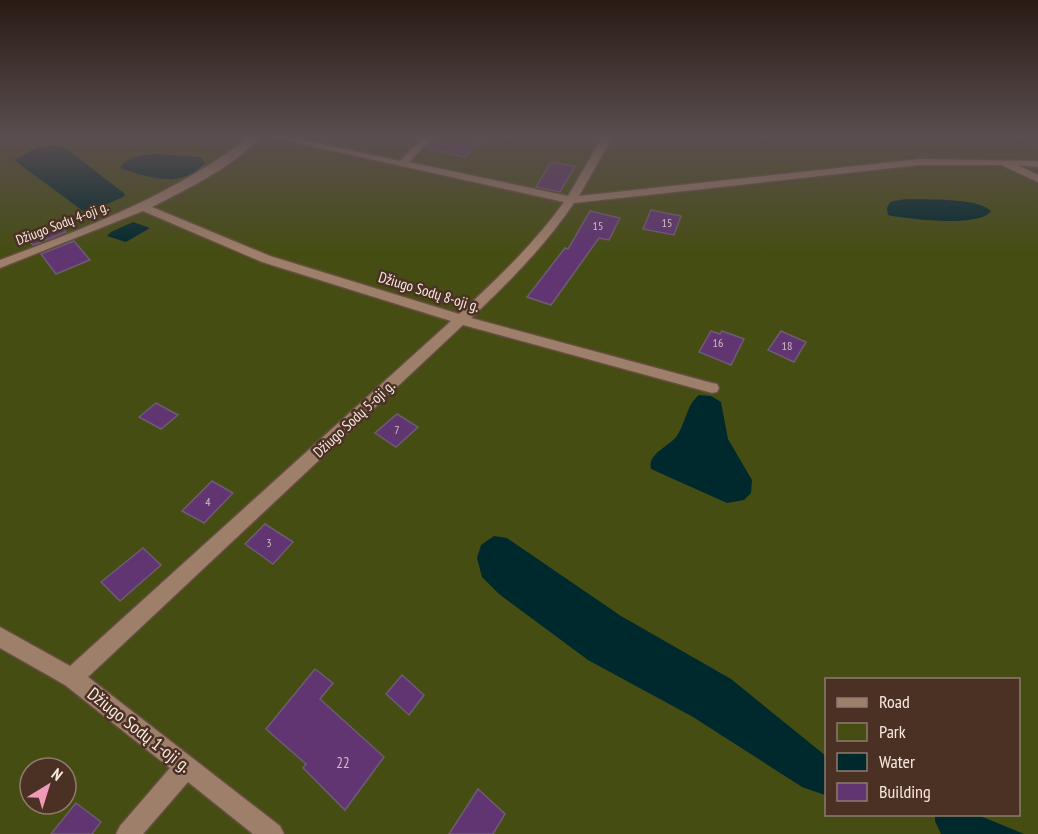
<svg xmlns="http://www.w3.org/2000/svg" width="1038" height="834" font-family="'PT Sans Narrow',sans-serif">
<rect width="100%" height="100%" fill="#4a3124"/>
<!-- green -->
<path fill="#464d13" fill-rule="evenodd" d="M0 136H1038V834H0ZM826 680H1018V814H826ZM30 768H66V804H30Z"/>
<!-- water -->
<path fill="#00292d" d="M51 145 64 147 125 194 123 197 103 206 83 211 14 160 36 148Z
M156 154 200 157 205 163C181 189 150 178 120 168 127 156 143 155 156 154Z
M905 199C926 200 977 197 991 211 980 228 907 219 888 215L887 208 890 202Z
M133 222 150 228 126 242 107 236 111 232Z
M699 395 711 396 721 402 728 439 752 480 751 493 744 500 727 503 651 469C647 454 668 447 676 437 686 424 686 405 699 395Z
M494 536 507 538 621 616 731 679 826 756V792L825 795 802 787 693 717 588 660 499 594 482 577 477 558 481 545Z
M935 815H978L1024 834H941L935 821Z"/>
<!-- building -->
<path fill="#603572" stroke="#6d5c74" stroke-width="1.5" d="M437 136H485L465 157 426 148Z
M551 162 575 166 560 192 536 187Z
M651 210 681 216 674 235 643 229Z
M590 211 620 218 609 240 599 238 551 305 527 297 565 248 568 249Z
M58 223 66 232 33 245 25 236Z
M74 241 90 260 56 274 41 254Z
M711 331 720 334 722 331 744 339 731 365 699 352Z
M781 331 806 342 794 362 768 350Z
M156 403 178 415 161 429 139 417Z
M397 414 418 427 396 447 375 433Z
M212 481 233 493 204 523 182 511Z
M265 524 293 542 273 564 245 544Z
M143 548 161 565 120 601 101 582Z
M315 669 333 683 320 699 384 757 345 810 303 768 306 764 266 729Z
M402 675 424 695 409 715 386 694Z
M478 789 505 814 493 834H449Z
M76 803 101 822 92 834H51Z"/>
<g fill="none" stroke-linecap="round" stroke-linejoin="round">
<defs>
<path id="minor" d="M251 136H262C233 167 189 188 152 207L270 256 459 314C497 279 534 244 564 202L266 136H284L400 161 425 136H435L409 162 568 196 603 136H613L579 196 920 159 1038 161V167L1018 165 1038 175V182L1001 165H920L574 203C545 246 509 282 471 318L712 383 717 384 719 388 717 392 712 393 463 325 88 677 280 826 284 834H253L188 782 143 834H116L120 826 170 768 65 685 0 648V627L70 666 451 321 262 262 143 211 0 268V260C89 227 175 194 251 136Z"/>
</defs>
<!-- minor casing -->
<use href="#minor" stroke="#664e42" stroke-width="3"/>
<!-- minor -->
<use href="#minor" fill="#9e7f6a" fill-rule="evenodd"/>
</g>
<!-- sky -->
<linearGradient id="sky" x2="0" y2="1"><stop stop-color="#291b14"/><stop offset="0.54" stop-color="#5a4e50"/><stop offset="1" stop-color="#5a4e50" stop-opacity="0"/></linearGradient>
<rect width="1038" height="253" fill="url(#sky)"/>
<g text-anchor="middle" stroke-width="5" stroke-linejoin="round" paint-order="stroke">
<!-- number labels -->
<g font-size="12" fill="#d3bbc4">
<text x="667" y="227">15</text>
<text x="598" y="230">15</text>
<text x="718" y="347">16</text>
<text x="787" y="350">18</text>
<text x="397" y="434">7</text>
<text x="208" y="506">4</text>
<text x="269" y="547">3</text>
</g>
<!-- far-street labels -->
<g font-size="14" fill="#f9e8e0" stroke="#4a3124">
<text transform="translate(62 223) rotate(-21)" y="5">Džiugo Sodų 4-oji g.</text>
</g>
<!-- street labels -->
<g font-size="15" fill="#f9e8e0" stroke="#4a3124">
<text transform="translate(429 292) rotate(17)" y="5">Džiugo Sodų 8-oji g.</text>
<text transform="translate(354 419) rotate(-43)" y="5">Džiugo Sodų 5-oji g.</text>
</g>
<!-- near-number labels -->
<g font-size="15" fill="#d3bbc4">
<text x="343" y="768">22</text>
</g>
<!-- near-street labels -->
<g font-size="18" fill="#f9e8e0" stroke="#4a3124">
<text transform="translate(139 730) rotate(38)" y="6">Džiugo Sodų 1-oji g.</text>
</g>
</g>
<!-- legend -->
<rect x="825" y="678" width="195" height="138" fill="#4a3124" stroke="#907a6f" stroke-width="1.5"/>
<rect x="837" y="698" width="30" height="9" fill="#9e7f6a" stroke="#907a6f" stroke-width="1.5"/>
<text x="879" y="708" font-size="18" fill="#f9e8e0">Road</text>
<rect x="837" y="723" width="30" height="18" fill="#464d13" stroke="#907a6f" stroke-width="1.5"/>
<text x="879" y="738" font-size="18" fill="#f9e8e0">Park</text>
<rect x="837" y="753" width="30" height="18" fill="#00292d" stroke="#907a6f" stroke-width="1.5"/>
<text x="879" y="768" font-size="18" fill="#f9e8e0">Water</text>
<rect x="837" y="783" width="30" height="18" fill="#603572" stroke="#907a6f" stroke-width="1.5"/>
<text x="879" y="798" font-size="18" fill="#f9e8e0">Building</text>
<!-- north arrow -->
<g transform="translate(48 786) rotate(38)"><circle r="28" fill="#4a3124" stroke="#907a6f" stroke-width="1.5"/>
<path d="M0-4.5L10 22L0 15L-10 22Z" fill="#f09ab7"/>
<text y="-9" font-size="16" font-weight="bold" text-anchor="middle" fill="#f9e8e0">N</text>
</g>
</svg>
